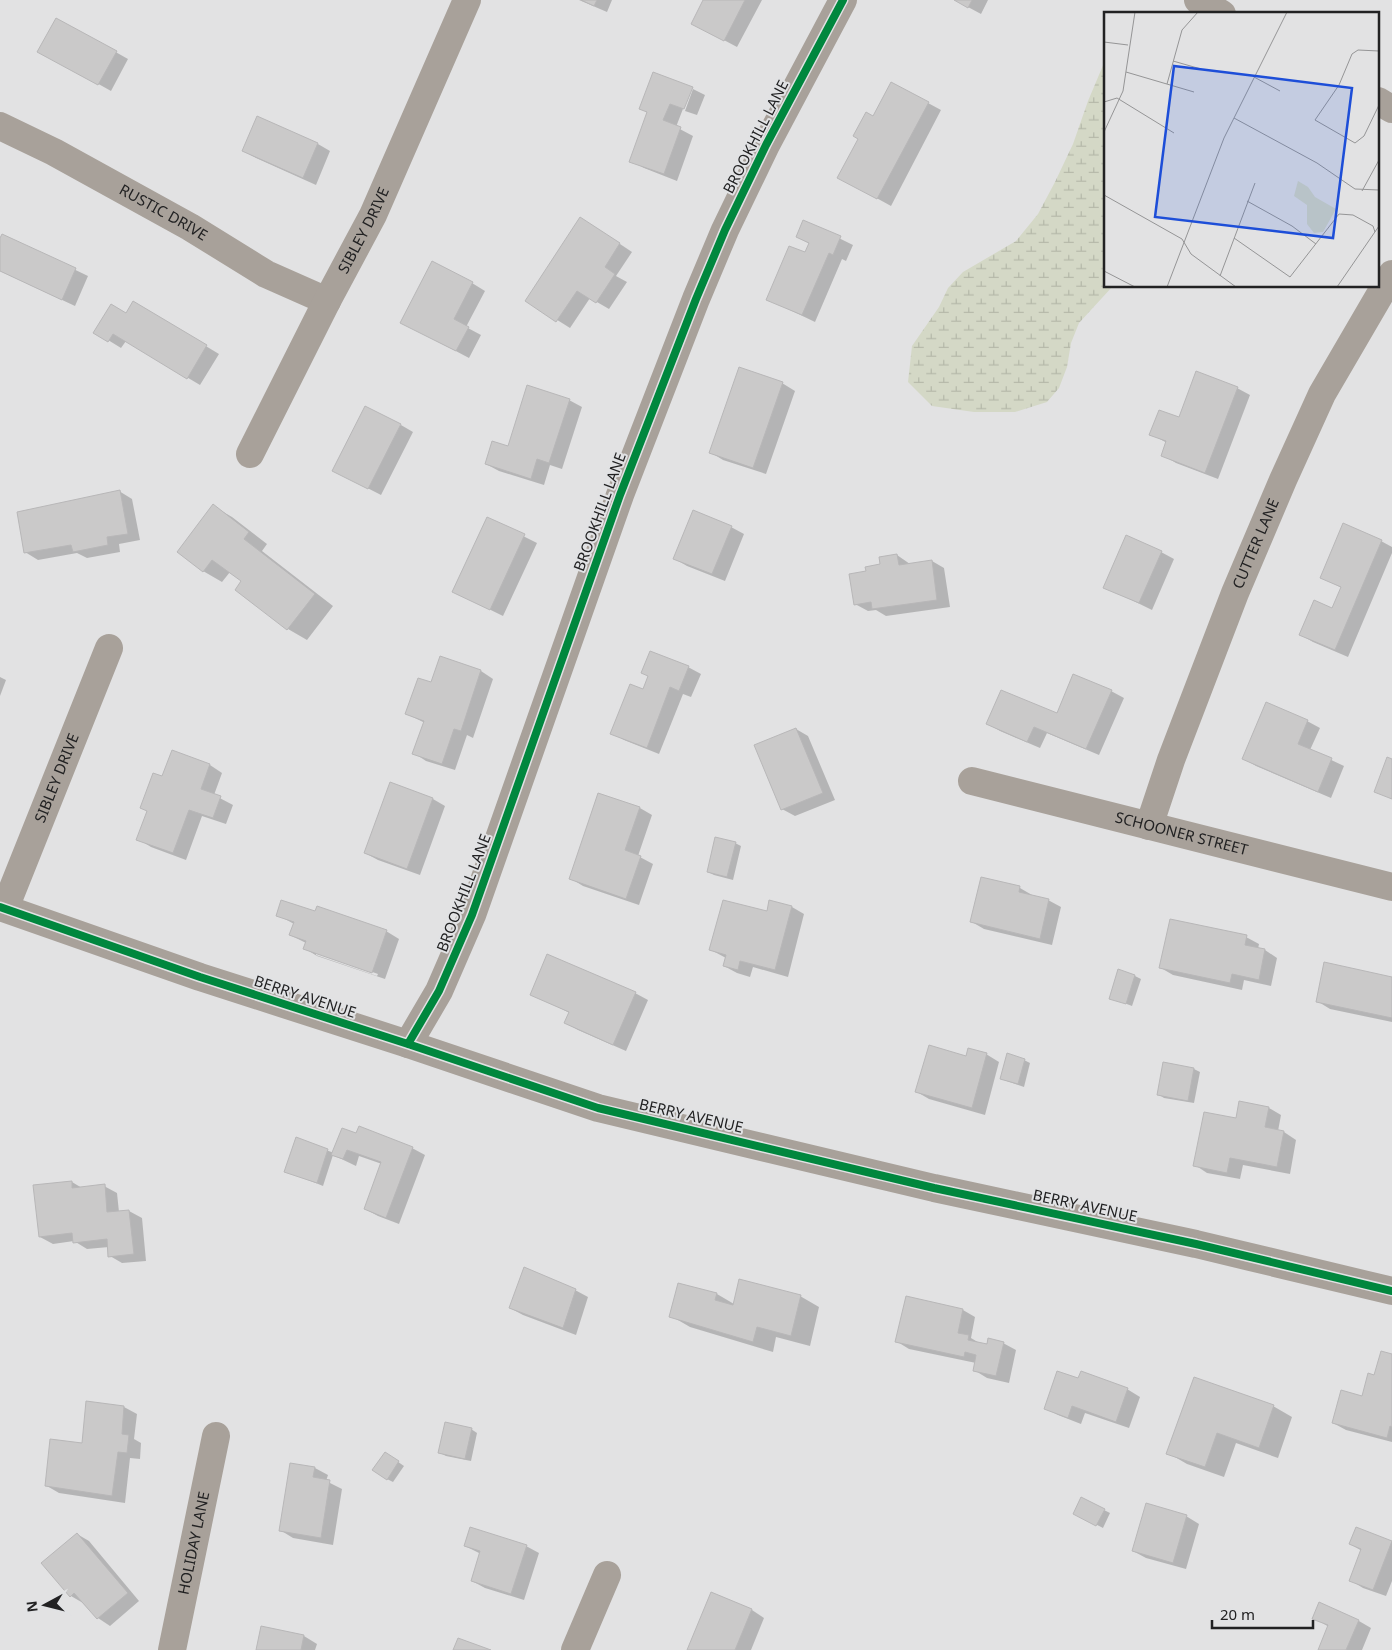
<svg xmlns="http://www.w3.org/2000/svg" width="1392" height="1650" font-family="'Noto Sans',sans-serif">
<defs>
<pattern id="wetland-marsh" width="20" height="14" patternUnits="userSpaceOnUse" patternTransform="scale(1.25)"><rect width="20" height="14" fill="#d4d8c6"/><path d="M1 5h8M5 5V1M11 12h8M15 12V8" fill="none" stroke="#b6b9aa"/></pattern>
</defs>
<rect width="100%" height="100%" fill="#e2e2e3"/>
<!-- wetland -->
<path fill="url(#wetland-marsh)" d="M1106 53V286H1113L1079 323 1071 343 1067 367 1059 388 1047 402 1015 412H974L932 406 908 382 912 346 939 307 948 288 963 272 1016 241 1038 214 1055 182 1073 144 1088 101 1104 63Z"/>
<!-- shadow -->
<path fill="#0003" fill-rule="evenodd" d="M579 0H612L607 12Z
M704 0H762L737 47 705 30Z
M955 0H988L981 14Z
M57 19 128 59 111 91 52 58Z
M691 88 676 127 693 136 677 181 644 168 631 161 648 113 641 109Z
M693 89 705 95 697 115 685 111Z
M928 103 941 110 891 206 851 184Z
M318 144 330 151 316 185 256 158 243 151Z
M804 221 853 245 846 261 842 259 815 322 767 299 805 254 810 244 797 237Z
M593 226 632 252 616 276 627 282 609 309 590 298 570 328 527 301Z
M3 235 88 276 75 306 0 271V241Z
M472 283 485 291 466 327 481 335 469 358 414 329Z
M146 310 219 354 200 385 126 341 121 348 95 332 126 314Z
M782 383 795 391 766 474 723 460 710 452Z
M1237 388 1250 395 1218 479 1176 463 1163 455 1167 443 1151 434Z
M569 400 582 407 562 469 550 465 544 485 499 471 486 464Z
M401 425 413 432 381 495 346 477Z
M119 491 132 499 140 540 119 544 120 552 87 558 77 553 38 560 25 552Z
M213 506 232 517 267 544 262 551 333 606 307 640 288 629 237 589 242 581 230 572 222 582 203 571Z
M487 518 537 543 503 616 454 592Z
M731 527 744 534 725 581 687 566 675 559Z
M1381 541 1392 547V553L1348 657 1313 642 1301 635 1332 609 1342 588 1321 577Z
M1161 552 1174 559 1152 610 1105 587Z
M897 555 910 564 932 561 944 568 950 607 886 616 876 610 868 611 855 604 867 572Z
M441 658 481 671 493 679 473 738 467 735 455 770 426 761 414 753 425 723 407 714 431 684Z
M688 667 701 674 691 697 683 694 659 754 624 740 612 733 643 691Z
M0 677 6 680 0 696Z
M1111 691 1124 698 1099 755 1047 733 1040 748 1000 731 988 724 1057 715Z
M1307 721 1320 728 1310 750 1344 766 1331 798 1256 766 1244 759Z
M796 729 808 736 835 800 795 816 782 809Z
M173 752 210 765 222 773 214 795 233 805 226 824 202 816 186 860 151 847 138 839Z
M599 794 640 808 652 815 638 856 653 864 639 905 583 886 570 878Z
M433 799 445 806 420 875 378 860 365 853Z
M735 843 741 846 733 880 714 875 708 872Z
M1020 888 1032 895V896L1048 900 1061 907 1052 945 984 929 972 922Z
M792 907 804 914 788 977 753 967 750 977 737 973 724 966 726 958 711 950 768 913Z
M316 913 386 931 399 939 385 979 317 956 304 948 306 943 290 935 294 924 278 915ZM316 952 378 974 377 976 316 955Z
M1246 937 1259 944 1258 949 1265 950 1277 958 1271 986 1244 980 1242 990 1173 975 1161 968Z
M1135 976 1141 979 1132 1006 1111 998Z
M1392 978V1022L1330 1009 1317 1001Z
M635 993 648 1000 626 1051 578 1030 566 1023 570 1013 531 994Z
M986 1054 999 1062 985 1115 929 1099 917 1092 966 1057Z
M1024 1060 1030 1063 1024 1087 1001 1079Z
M1194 1069 1200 1072 1194 1103 1164 1098 1158 1094Z
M1269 1108 1281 1115 1278 1131 1284 1132 1296 1140 1290 1174 1243 1165 1240 1179 1207 1173 1195 1165 1237 1120Z
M357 1135 412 1148 425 1155 399 1224 378 1216 365 1209 382 1164 359 1156 356 1166 333 1155 323 1186 286 1171 297 1139 334 1153Z
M72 1182 82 1188 104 1186 117 1193 119 1212 129 1211 142 1218 146 1261 122 1263 110 1256 109 1247 87 1249 74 1241 53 1244 40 1237Z
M679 1284 717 1294 734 1304 800 1296 819 1307 810 1346 776 1337 773 1352 690 1327 671 1316Z
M575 1290 588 1297 576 1335 523 1315 510 1308Z
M963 1310 975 1317 971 1338 981 1344 1003 1343 1016 1350 1009 1383 987 1378 974 1370 976 1363 909 1349 896 1341Z
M1392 1355V1442L1346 1430 1333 1423 1363 1397 1375 1376Z
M1079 1380 1127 1389 1140 1397 1129 1428 1085 1413 1081 1424 1058 1415 1045 1408Z
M87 1403 124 1407 137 1414 134 1439 141 1443 140 1459 130 1458 125 1503 59 1493 47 1486 83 1444Z
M1273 1406 1292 1417 1278 1458 1236 1443 1224 1477 1187 1464 1168 1453Z
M471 1429 477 1433 471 1461 446 1456 440 1453Z
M391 1457 404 1466 393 1482 387 1479Z
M291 1464 315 1468 328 1475 326 1481 342 1489 333 1545 293 1538 280 1530Z
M1082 1499 1110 1513 1103 1528 1074 1513Z
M1186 1516 1199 1524 1186 1569 1146 1558 1133 1551Z
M1356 1528 1392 1542V1581L1386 1596 1363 1588 1350 1580 1362 1551 1350 1544Z
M77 1534 89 1541 139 1601 110 1626 98 1618 83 1603 71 1596Z
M465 1546H526L539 1553 524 1600 485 1588 472 1581 481 1554Z
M712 1593 752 1610 764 1618 751 1650H689Z
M1314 1618 1359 1621 1371 1628 1362 1650H1319L1329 1627Z
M262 1628 304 1636 317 1644 315 1650H258Z"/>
<!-- building -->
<path fill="#cac9c9" stroke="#b8b7b8" d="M581 0H597L594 6Z
M703 0H745L724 41 691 24Z
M954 0H972L968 8Z
M56 18 117 51 98 85 37 52Z
M653 72 693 87 684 109 670 104 663 120 681 127 664 174 629 162 647 112 639 109Z
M891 82 929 102 877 199 837 178 858 139 853 136 866 112 873 116Z
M257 116 318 143 303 178 242 151Z
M580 217 620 243 605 267 615 274 596 303 577 291 556 322 525 301Z
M803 220 841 236 833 255 829 253 802 315 766 300 789 246 805 252 809 243 796 237Z
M2 234 76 268 62 300 0 271V238Z
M432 261 473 282 454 319 469 327 456 351 400 323Z
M133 301 207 345 187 379 113 334 108 342 93 333 111 304 126 313Z
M739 367 783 382 753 468 709 453Z
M1196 371 1238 387 1205 473 1161 456 1166 441 1149 435 1159 410 1179 417Z
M527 385 570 399 549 463 537 459 531 479 485 464 492 441 508 446Z
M365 406 401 424 368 489 332 471Z
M120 490 128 534 107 537 108 545 73 552 71 545 24 553 17 512Z
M213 504 249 532 244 539 315 594 287 630 235 590 241 581 212 560 203 572 177 552Z
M693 510 732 526 712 574 673 559Z
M487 517 525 534 490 610 452 592Z
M1343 523 1382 540 1335 650 1299 635 1314 600 1332 608 1341 587 1320 578Z
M1126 535 1162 551 1139 603 1103 588Z
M897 554 899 565 932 560 937 600 872 609 871 602 854 605 849 574 866 571 865 567 880 564 879 557Z
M650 651 689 666 679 691 670 687 647 748 610 734 630 684 643 689 648 676 641 673Z
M440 656 481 670 461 731 454 729 442 764 412 754 424 721 405 714 418 678 431 682Z
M1073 674 1112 690 1086 749 1034 727 1027 742 986 724 1001 690 1057 713Z
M1266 702 1308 720 1298 744 1332 758 1318 792 1242 759Z
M796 728 823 793 781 810 754 745Z
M172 750 210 764 201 789 221 796 213 818 189 810 173 853 136 840 147 811 140 808 153 773 162 776Z
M1387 757 1392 759V799L1374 792Z
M390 782 433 798 407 869 364 853Z
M598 793 640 807 625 850 641 856 626 899 569 879Z
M715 837 736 842 727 877 707 872Z
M981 877 1020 886 1019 892 1049 899 1040 939 970 922Z
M281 900 315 911 317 906 387 930 372 973 303 949 306 941 289 935 294 922 276 916Z
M723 900 767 911 769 900 792 906 775 970 740 961 738 970 723 966 726 955 709 950Z
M1170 919 1247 935 1245 945 1265 949 1259 980 1232 974 1230 983 1159 968Z
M547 954 636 992 613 1045 564 1023 569 1012 530 995Z
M1324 962 1392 977V1018L1316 1002Z
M1118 969 1135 975 1126 1004 1109 999Z
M929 1045 966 1056 968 1048 987 1053 972 1108 915 1092Z
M1007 1053 1025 1059 1018 1084 1000 1079Z
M1163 1062 1194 1068 1188 1101 1157 1095Z
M1239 1101 1269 1107 1265 1127 1284 1131 1277 1167 1230 1158 1227 1173 1193 1166 1204 1112 1236 1118Z
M359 1126 413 1147 386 1218 364 1209 381 1162 347 1150 343 1159 331 1155 342 1128 356 1133Z
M296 1137 328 1149 317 1183 284 1172Z
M72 1181V1188L105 1184 107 1212 129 1210 134 1254 108 1257 107 1239 73 1243 72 1233 39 1237 33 1185Z
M524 1267 576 1289 563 1328 509 1308Z
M739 1279 801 1295 791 1336 757 1327 753 1342 669 1317 678 1283 717 1293 715 1300 733 1305Z
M906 1296 963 1309 958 1333 969 1335 968 1340 987 1344 988 1338 1004 1342 996 1376 973 1371 976 1355 965 1352 964 1357 895 1342Z
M1381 1351 1392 1354V1427L1390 1426 1387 1438 1332 1423 1341 1390 1362 1396 1368 1373 1374 1375Z
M1057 1371 1078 1378 1081 1371 1128 1388 1116 1422 1072 1406 1068 1418 1044 1409Z
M1194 1377 1274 1405 1259 1448 1217 1433 1205 1467 1166 1454Z
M86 1401 124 1406 122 1434 129 1435 127 1453 118 1452 112 1496 45 1486 50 1439 82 1443Z
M445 1422 472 1428 465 1459 438 1453Z
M385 1452 399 1461 387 1480 372 1470Z
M290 1463 315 1467 313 1477 330 1480 321 1538 279 1531Z
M1081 1497 1105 1509 1096 1526 1073 1514Z
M1146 1503 1187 1515 1173 1563 1132 1551Z
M470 1527 527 1545 511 1594 471 1581 480 1551 464 1546Z
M1356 1527 1392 1541 1373 1590 1349 1581 1361 1549 1349 1544Z
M77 1533 128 1593 97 1619 74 1593 70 1597 41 1563Z
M711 1592 752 1609 735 1650H687Z
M1319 1602 1359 1620 1346 1650H1318L1328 1625 1312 1619Z
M261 1626 304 1635 301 1650H256Z
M458 1638 491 1650H453Z"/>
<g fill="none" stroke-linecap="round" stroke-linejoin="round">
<!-- minor -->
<g stroke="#a8a19a" stroke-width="28">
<path d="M1198 0 1222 14"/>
<path d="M1378 101 1392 109"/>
<path id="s1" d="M0 126 54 152 190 227 266 274 327 301"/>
<path id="s2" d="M250 454 327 301 373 215 467 0"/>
<path id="s3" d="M972 781 1392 887"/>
<path id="s4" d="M1149 826 1171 760 1235 593 1283 480 1322 394 1392 274"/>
<path d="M0 907 200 977 408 1044 598 1108 934 1188 1196 1244 1392 1291"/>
<path id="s5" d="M5 908 109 648"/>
<path d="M408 1044 439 991 472 915 620 495 696 299 725 230 766 145 843 0"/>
<path id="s6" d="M172 1650 216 1436"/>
<path d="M575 1650 607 1575"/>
</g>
<defs>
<path id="cycleway" d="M0 907 200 977 408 1044 598 1108 934 1188 1196 1244 1392 1291
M408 1044 439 991 472 915 620 495 696 299 725 230 766 145 843 0"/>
</defs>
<!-- cycleway casing -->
<use href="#cycleway" stroke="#e1e2e4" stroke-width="11"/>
<!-- cycleway -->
<use href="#cycleway" stroke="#00873e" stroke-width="8"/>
</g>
<g text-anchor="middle" stroke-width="4" stroke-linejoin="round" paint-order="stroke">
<!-- street labels -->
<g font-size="15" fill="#222223" stroke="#e1e2e4">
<text transform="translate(756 137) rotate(-63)" y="5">BROOKHILL LANE</text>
<text dy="5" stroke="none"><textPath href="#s1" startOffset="185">RUSTIC DRIVE</textPath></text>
<text dy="5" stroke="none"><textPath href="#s2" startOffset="251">SIBLEY DRIVE</textPath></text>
<text transform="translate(600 512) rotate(-70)" y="5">BROOKHILL LANE</text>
<text dy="5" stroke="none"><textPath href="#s4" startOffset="302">CUTTER LANE</textPath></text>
<text dy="5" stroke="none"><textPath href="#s5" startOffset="140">SIBLEY DRIVE</textPath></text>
<text dy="5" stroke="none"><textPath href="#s3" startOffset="216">SCHOONER STREET</textPath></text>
<text transform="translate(464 893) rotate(-69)" y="5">BROOKHILL LANE</text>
<text transform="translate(305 997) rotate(18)" y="5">BERRY AVENUE</text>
<text transform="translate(691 1116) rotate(13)" y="5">BERRY AVENUE</text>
<text transform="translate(1085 1206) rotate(12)" y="5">BERRY AVENUE</text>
<text dy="5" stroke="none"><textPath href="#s6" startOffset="109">HOLIDAY LANE</textPath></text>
</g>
</g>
<!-- overview -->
<g transform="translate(1104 12)">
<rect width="275" height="275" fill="#e2e2e3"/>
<path d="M194 169 204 175 211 185 232 197 219 220 210 221 203 212V193L190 184Z" fill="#d4d8c6"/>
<path fill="none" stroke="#959596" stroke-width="1" d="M0 30 24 33M275 39 254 38 248 42 235 73 211 108 251 131 260 124 275 93M69 49 97 57M22 60 90 80M150 65 176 79M63 72 78 18 94 0M0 90 13 86 70 121M130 106 213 151 251 177 275 178M0 120 19 79 31 0M258 179 275 148M0 183 78 227 87 242 132 275M143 189 188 214 212 232M130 226 186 265 235 202 249 203 269 214 271 220M0 259 31 275M116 264 151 171M63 275 120 126 183 0M233 275 275 214"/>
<path fill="#1d4ed8" fill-opacity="0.15" stroke="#1d4ed8" stroke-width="2.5" d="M70 54 248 76 229 226 51 205Z"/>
<rect width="275" height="275" fill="none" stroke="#222223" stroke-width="2.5"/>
</g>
<!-- north arrow -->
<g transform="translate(45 1605) rotate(263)" stroke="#e1e2e4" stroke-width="4" paint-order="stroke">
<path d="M0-4L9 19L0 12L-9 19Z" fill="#222223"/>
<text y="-8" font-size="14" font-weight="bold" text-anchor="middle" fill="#222223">N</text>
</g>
<!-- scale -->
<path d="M1212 1620v8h101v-8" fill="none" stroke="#222223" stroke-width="2.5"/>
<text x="1220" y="1620" font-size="15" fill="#222223" stroke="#e1e2e4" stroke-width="4" paint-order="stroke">20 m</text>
</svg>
